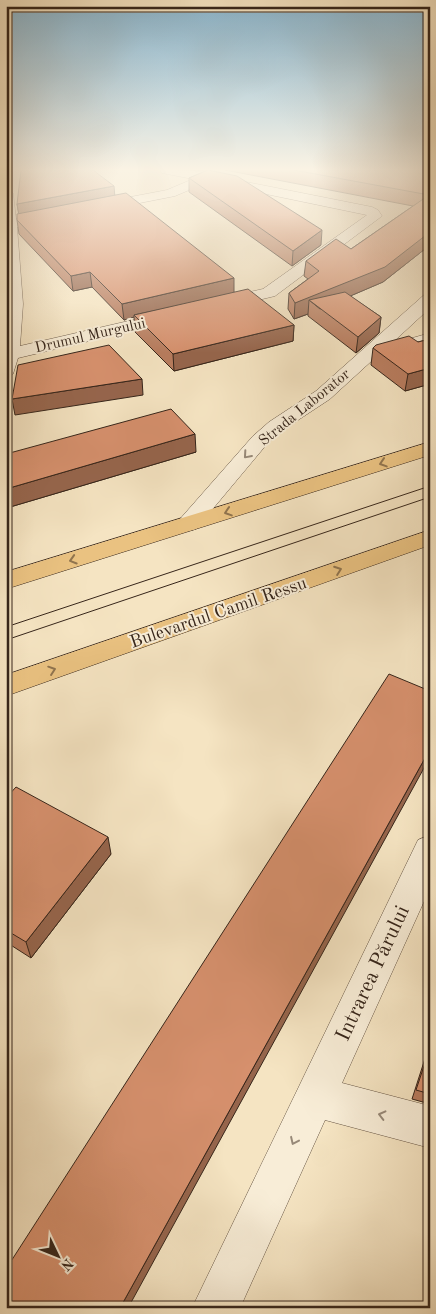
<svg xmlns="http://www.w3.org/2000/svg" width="436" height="1314" font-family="'Old Standard TT',serif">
<rect width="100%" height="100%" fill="#f5e4c2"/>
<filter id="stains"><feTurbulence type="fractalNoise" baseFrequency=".004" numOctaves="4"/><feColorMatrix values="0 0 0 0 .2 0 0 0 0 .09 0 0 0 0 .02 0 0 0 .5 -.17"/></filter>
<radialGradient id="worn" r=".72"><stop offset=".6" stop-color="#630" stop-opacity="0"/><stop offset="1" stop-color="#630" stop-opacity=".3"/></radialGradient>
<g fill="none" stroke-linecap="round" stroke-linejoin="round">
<defs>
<path id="street" d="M160 170C170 169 208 171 216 176L372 207 378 210 382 216 275 296 221 309 215 308 213 304 215 300 263 289 367 215 208 182 175 196 99 211 92 207 99 203 167 190 193 179 162 173Z
M6 189 13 193 16 219 55 212 62 216 55 220 17 227 23 304 20 346 172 311 178 312 181 316 178 320 18 358 13 374 6 376Z
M430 294V308L391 344 430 333V344L381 357 377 356 330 399 283 430 267 444 196 529 188 531 180 529 176 524 180 519 253 436 269 422 316 391 424 295Z
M430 835V888L342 1083 430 1106V1148L325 1120 240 1308H192L418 840Z"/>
<path id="primary" d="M430 442V455L6 589V572Z
M430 530V545L6 696V675Z"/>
</defs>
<!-- street casing -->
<use href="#street" stroke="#654" stroke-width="1"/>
<!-- primary casing -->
<use href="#primary" stroke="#36251a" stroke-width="1"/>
<!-- street -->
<use href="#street" fill="#f8edd7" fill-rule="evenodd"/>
<!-- primary -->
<use href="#primary" fill="#eac281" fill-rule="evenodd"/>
<!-- tram -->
<path stroke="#36251a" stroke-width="1" d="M6 627 430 486
M6 640 430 497"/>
</g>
<!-- wall -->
<path fill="#b87c5e" stroke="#36251a" d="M190 170H210V171L321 245 292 266 189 192V178L206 171Z
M225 170H430V245L383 282 350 296 381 317 379 333 356 353 308 316V314L294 319 288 309 289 293 308 279 304 276 306 261 351 249 413 206Z
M115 195 234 292 294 325 293 341 174 371 135 332 134 317 124 320 92 287 73 291 19 234 17 220 19 214 17 204Z
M430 339V384L405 391 371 365 373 348 418 342Z
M196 452 10 507 6 502V454Z
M6 798 111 854 31 958 6 942Z
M430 1043V1104L412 1099Z"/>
<!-- shaded-wall -->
<path fill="#96654c" stroke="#36251a" d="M114 186 115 198 19 216 17 204Z
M322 230 321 245 292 266 293 251Z
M430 232V245L383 282 320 309 309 300 308 314 294 319 295 303Z
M90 272 92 287 73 291 71 276Z
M234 278V294L134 315V317L124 320 122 304Z
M381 317 379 333 356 353 358 337Z
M294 325 293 341 174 371 173 354Z
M430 368V384L405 391 408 374Z
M142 379 143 395 15 415 12 399Z
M195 434 196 452 10 507 6 489Z
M430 749V757L128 1308H120Z
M108 837 111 854 31 958 26 942Z"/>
<!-- building -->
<path fill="#d6906d" stroke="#36251a" d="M21 170H93L114 186 17 204Z
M208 170 237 176 322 230 293 251 189 178Z
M294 170H430V232L385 267 295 303 289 293 319 271 306 261 336 239 351 249 429 195Z
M126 193 234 278 122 304 90 272 71 276 17 220V214Z
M248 289 294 325 173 354 134 315Z
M345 292 381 317 358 337 309 300Z
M409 336 418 342 430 339V368L408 374 373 348 376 345Z
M109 345 142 379 12 399 18 365Z
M171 409 195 434 6 489V454Z
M389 674 430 691V749L120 1308H6V1269Z
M16 787 108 837 26 942 6 930V798Z
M430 1048V1094L416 1090Z"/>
<!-- one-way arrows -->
<defs><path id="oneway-chevron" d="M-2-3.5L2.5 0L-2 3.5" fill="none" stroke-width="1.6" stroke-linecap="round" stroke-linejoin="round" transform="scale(1.25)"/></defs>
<g stroke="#978978">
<use href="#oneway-chevron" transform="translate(247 455) rotate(131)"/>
<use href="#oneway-chevron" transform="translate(382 1115) rotate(-166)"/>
<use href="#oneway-chevron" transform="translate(294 1141) rotate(115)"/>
</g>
<g stroke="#90744e">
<use href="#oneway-chevron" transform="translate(383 463) rotate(162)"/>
<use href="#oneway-chevron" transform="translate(228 512) rotate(162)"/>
<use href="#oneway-chevron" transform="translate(73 560) rotate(163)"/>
<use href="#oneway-chevron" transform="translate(338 570) rotate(-20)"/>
<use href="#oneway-chevron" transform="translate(52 670) rotate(-19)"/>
</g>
<!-- sky -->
<linearGradient id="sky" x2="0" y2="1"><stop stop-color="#89b8d3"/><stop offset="0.48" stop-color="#faf3e4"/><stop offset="1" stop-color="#faf3e4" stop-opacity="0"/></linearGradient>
<rect width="436" height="353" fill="url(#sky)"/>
<g text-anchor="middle" stroke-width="4" stroke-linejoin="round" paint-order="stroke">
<!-- far-street labels -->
<g font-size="15" fill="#36251a" stroke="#f8edd7">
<text transform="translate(90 335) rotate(-13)" y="5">Drumul Murgului</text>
<text transform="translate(304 407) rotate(-39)" y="5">Strada Laborator</text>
</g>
<!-- street labels -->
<g font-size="18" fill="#36251a" stroke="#f8edd7">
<text transform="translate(218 612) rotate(-19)" y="6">Bulevardul Camil Ressu</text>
</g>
<!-- near-street labels -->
<g font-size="21" fill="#36251a" stroke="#f8edd7">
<text transform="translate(372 973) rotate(-65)" y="7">Intrarea Părului</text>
</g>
</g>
<!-- margin -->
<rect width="436" height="1314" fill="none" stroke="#f5e4c2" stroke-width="25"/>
<rect x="8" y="8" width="421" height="1299" fill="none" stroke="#36251a" stroke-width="2.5"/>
<rect x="12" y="12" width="411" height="1289" fill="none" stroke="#36251a"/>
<!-- north arrow -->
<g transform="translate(58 1256) rotate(133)" stroke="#f8edd7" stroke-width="4" paint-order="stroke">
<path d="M0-4L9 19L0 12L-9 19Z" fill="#36251a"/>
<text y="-8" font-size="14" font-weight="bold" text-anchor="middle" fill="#36251a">N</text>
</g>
<rect width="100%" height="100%" filter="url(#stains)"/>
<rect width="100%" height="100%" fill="url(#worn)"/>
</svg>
